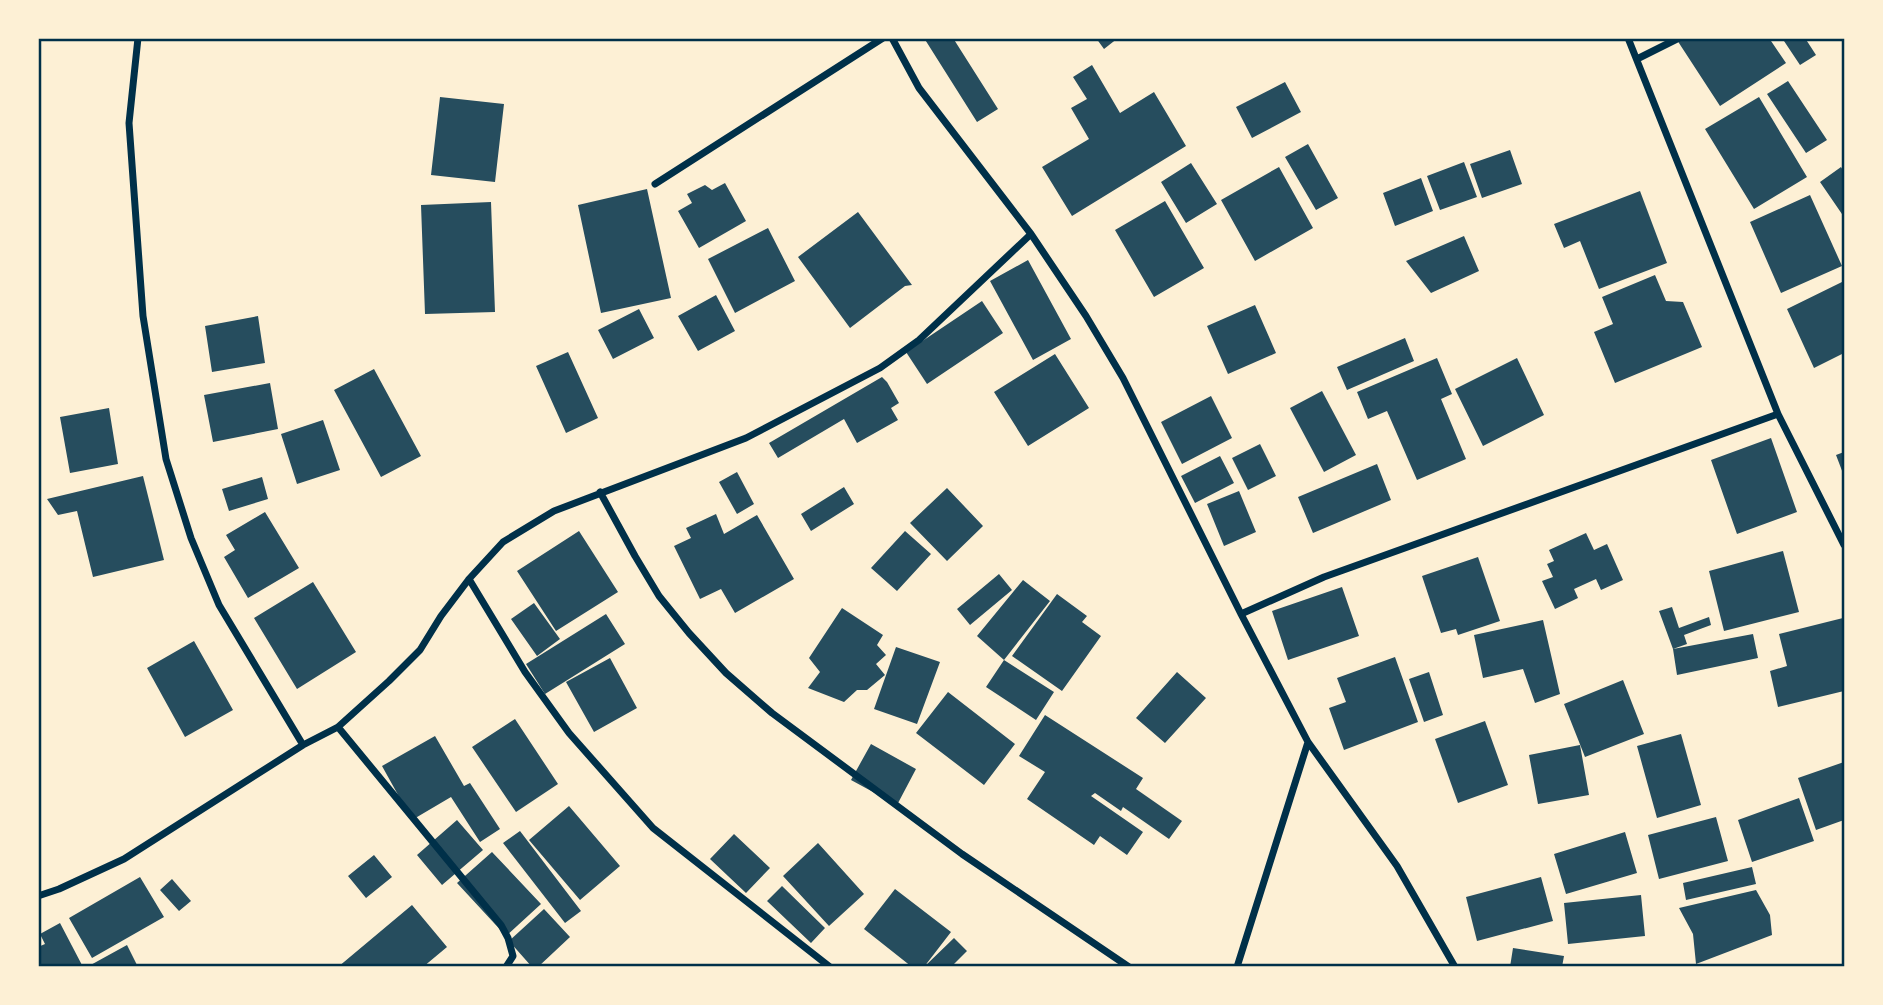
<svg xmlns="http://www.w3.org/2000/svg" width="1883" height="1005" font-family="Signika,sans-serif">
<rect width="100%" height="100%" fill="#fdf0d5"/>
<!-- building -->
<path fill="#264d5e" d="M924 38H953L998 109 977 122Z
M1096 38H1118L1104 49Z
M1679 38H1769L1786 63 1720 106 1677 40Z
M1782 38H1805L1816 55 1800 65Z
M1092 65 1120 113 1154 92 1186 146 1072 216 1042 167 1089 139 1071 108 1087 99 1073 77Z
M1788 81 1827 140 1806 153 1767 94Z
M1285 82 1301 112 1252 138 1236 107Z
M440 97 504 104 495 182 431 175Z
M1759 97 1807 177 1754 209 1705 129Z
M1308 144 1338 198 1316 210 1285 157Z
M1510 150 1522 184 1482 198 1470 164Z
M1464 162 1477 197 1440 210 1427 176Z
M1191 163 1217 204 1186 223 1161 182Z
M1279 167 1313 228 1255 261 1221 200Z
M1841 167 1844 172V217L1820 182Z
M1421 178 1433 211 1395 226 1383 193Z
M725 183 746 221 699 248 678 211 692 203 687 194 705 185 712 190Z
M647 189 671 298 601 313 578 205Z
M1640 191 1667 263 1599 289 1580 241 1564 248 1554 224Z
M1810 195 1842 266 1781 293 1750 222Z
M1165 201 1204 268 1154 297 1115 230Z
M491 202 495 312 425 314 421 205Z
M858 212 912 285 905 286 850 328 798 257Z
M768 228 795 281 735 313 708 259Z
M1464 236 1479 271 1431 293 1406 261Z
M1028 260 1071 339 1033 360 990 281Z
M1655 275 1666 301 1683 302 1702 347 1615 383 1594 332 1613 324 1602 297Z
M1844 281V353L1814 368 1787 309Z
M716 295 735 331 698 351 678 316Z
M982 301 1003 333 927 384 906 352Z
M1255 305 1276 353 1228 374 1207 326Z
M639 309 654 338 613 359 598 330Z
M258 316 265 363 212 372 205 326Z
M1405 338 1414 361 1347 390 1337 367Z
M568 352 598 418 566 433 536 366Z
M1055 354 1089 408 1028 446 994 392Z
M1437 358 1452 394 1441 399 1466 459 1417 480 1387 411 1368 419 1357 392Z
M1517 358 1544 415 1483 446 1455 389Z
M374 369 421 456 381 477 334 390Z
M882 377 887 382 899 403 891 408 898 420 857 443 844 419 778 458 769 443Z
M270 383 278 429 213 442 204 395Z
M1322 391 1356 455 1324 472 1290 408Z
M1211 396 1232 438 1182 464 1161 422Z
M109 408 118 464 70 473 60 417Z
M323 420 340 470 297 484 281 434Z
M1771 438 1797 512 1737 534 1711 460Z
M1260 444 1276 476 1248 490 1232 458Z
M1844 452V476L1836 455Z
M1220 456 1234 483 1195 503 1181 476Z
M1377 464 1391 500 1313 533 1298 497Z
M737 472 754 504 737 514 719 482Z
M143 476 164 560 93 577 77 511 58 515 47 499Z
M262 477 268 499 229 511 222 489Z
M844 487 854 504 811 531 801 514Z
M947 488 983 526 947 561 910 523Z
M1239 491 1256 532 1224 546 1207 504Z
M265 512 299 568 248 598 224 557 235 550 226 535Z
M716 514 724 534 757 515 794 579 735 613 721 589 700 599 674 546 691 538 686 528Z
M579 531 618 592 556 631 517 571Z
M905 531 931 554 897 591 871 568Z
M1586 533 1594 550 1607 544 1623 580 1601 590 1596 579 1574 589 1578 598 1555 609 1542 581 1553 577 1547 564 1554 561 1549 550Z
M1783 551 1799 612 1724 631 1709 571Z
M1478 557 1500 621 1458 635 1456 629 1441 633 1422 576Z
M999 574 1012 590 970 625 957 609Z
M1023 580 1050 601 1004 660 1054 692 1036 720 986 687 1004 660 977 636Z
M313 582 356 652 297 689 254 618Z
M1342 587 1359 636 1288 660 1272 611Z
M1057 594 1087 616 1082 622 1101 636 1062 691 1012 656Z
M534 603 560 639 537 656 511 619Z
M1672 607 1679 628 1709 617 1711 625 1684 635 1687 644 1673 649 1659 611Z
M842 608 883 635 877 645 886 655 876 664 885 675 867 690H857L844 702 808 688 820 672 809 658Z
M606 614 625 644 545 694 526 664Z
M1843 618 1844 691 1778 707 1770 671 1787 666 1779 634Z
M1543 620 1560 694 1535 703 1523 669 1483 678 1474 635Z
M1753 634 1758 658 1677 675 1673 649Z
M194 641 233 710 185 737 147 668Z
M896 647 940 662 917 724 874 709Z
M1395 657 1418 722 1344 750 1329 708 1346 702 1337 678Z
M610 658 637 708 594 732 566 682Z
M1177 672 1206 698 1165 743 1136 718Z
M1429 672 1443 715 1424 722 1409 679Z
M1623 680 1644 734 1585 757 1564 704Z
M948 692 1015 744 984 785 916 733Z
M1045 715 1143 778 1136 789 1182 821 1169 839 1123 807 1121 811 1095 793 1091 796 1143 832 1127 855 1100 836 1094 845 1027 799 1045 772 1019 756Z
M515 719 558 784 516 812 472 747Z
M1485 721 1508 785 1458 803 1435 739Z
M1681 734 1701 805 1657 818 1637 746Z
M435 736 464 786 470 783 500 829 480 842 451 797 412 820 382 766Z
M871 744 916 769 897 805 851 780Z
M1580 745 1589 795 1538 804 1529 755Z
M1844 762V820L1816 830 1798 778Z
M1799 798 1814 841 1752 862 1738 820Z
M569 806 620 866 580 900 529 840Z
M1716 817 1728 861 1659 879 1648 835Z
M457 820 483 850 442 885 417 855Z
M520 831 581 911 565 923 503 843Z
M1625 832 1637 873 1566 894 1554 854Z
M734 834 770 868 746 893 710 859Z
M818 843 864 894 829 926 783 876Z
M492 852 541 904 506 936 457 883Z
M374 855 392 877 366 898 348 876Z
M1752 867 1756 884 1686 900 1683 883Z
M140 877 164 917 92 958 69 918Z
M1541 877 1553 921 1477 941 1466 897Z
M172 879 191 901 179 911 160 890Z
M782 886 825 928 811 943 767 901Z
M895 889 951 932 924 967H912L864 929Z
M1756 890 1770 915 1772 935 1696 964 1693 934 1679 908Z
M1641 895 1645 936 1568 944 1564 903Z
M412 905 447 947 423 967H338Z
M544 909 570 937 538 967H532L509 941Z
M60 923 83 967H38V947L45 944 40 934Z
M954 938 967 951 951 967H924Z
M127 945 138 967H87Z
M1513 948 1564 956 1562 967H1510Z"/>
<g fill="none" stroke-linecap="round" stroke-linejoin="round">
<!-- minor -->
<path stroke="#003049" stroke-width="7" d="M138 38 129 123 143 316 166 459 191 538 219 605 303 745
M892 38 919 88 1031 234 1086 316 1123 378 1241 614 1308 742 1397 866 1455 967
M1628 38 1778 414 1844 545
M1637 59 1679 38
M655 184 883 38
M600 492 635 556 659 596 689 633 726 673 772 713 962 854 1129 967
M469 579 525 672 569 733 653 828 830 967
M1241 614 1324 577 1778 414
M338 727 501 925 508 938 513 956 506 967
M38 896 59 889 124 859 303 745 338 727 389 681 420 650 441 616 469 579 503 542 554 511 746 438 880 368 919 340 1031 234
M1237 967 1308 742"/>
</g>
<!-- border -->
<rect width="1883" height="1005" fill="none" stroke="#fdf0d5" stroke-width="80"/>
<rect x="40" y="40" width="1803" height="925" fill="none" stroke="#003049" stroke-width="2.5"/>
</svg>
